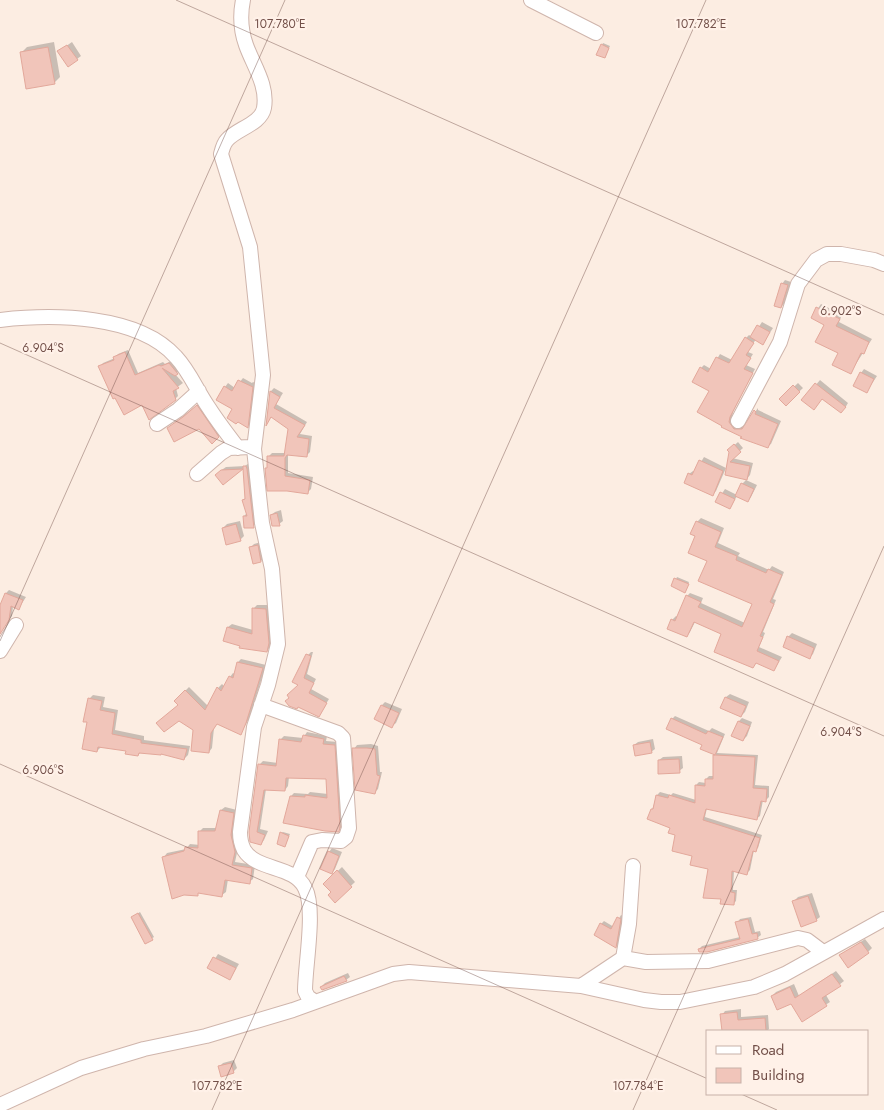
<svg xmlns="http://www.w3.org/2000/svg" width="884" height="1110" font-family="Jost,sans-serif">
<rect width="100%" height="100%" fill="#fcede2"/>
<!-- shadow -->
<path fill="#0003" d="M54 42 60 77 54 83 21 53 27 47Z
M72 42 81 56 77 59 59 51Z
M603 43 610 46 605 57 602 45Z
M785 280 791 282 785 303 781 307 782 284Z
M821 304 842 315 839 322 872 339 850 373 825 324 812 317Z
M762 322 773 328 763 343 756 339 748 352 753 354 746 365 755 369 733 412 732 418 738 426H745L758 408V410L781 421 771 444 767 447 723 426 701 368 704 365 711 369 720 354 732 360 746 338 749 335 752 337Z
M128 350 138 373 163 362 165 364 173 360 181 370 175 374 183 383 176 388 178 396 175 399 143 404 100 367 103 363 115 358 118 354Z
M864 369 877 376 867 391 861 373Z
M243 378 252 383 253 382 255 383 251 423 248 426 234 409 225 387 228 383 235 388Z
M820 380 848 403 845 408 822 398 803 400Z
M798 383 803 388 786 404 781 399Z
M274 388 283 393 276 404 307 422 300 434 312 436 310 452 306 456 288 453V473L313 477 311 489 308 492 266 469 268 466V457L272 453H286L289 429 272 416 267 422 271 391Z
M201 402 222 433 212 442 199 428H168Z
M738 442 743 448 732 458 753 463 750 475 746 480 757 485 751 497 748 501 737 496 730 508 717 501 725 489 737 495 742 484 747 479 726 474 731 452 729 450Z
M704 457 726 468 716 491 713 494 689 474 693 471 695 472Z
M249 463 257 523 253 526 244 516 247 513 243 500 246 498 245 467 223 483 220 471 226 467 245 466Z
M281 510 283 521 279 524 271 515 275 512Z
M701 518 724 528 718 543 740 553 738 556 769 570 772 566 784 572 773 599 776 600 763 632 765 633 759 647 782 657 774 670 757 662 753 666 723 633 695 622 690 632 687 636 672 620 676 616 678 617 687 596 690 593 703 598 701 603 745 623 754 603 709 560 696 535 697 522Z
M240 521 244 536 240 540 223 528 227 524Z
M261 542 265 557 261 561 254 562 250 548 254 544Z
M677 577 689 582 686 590 673 586Z
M9 590 26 597 19 608 13 606 12 616 0 631V613L6 593Z
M257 605H270L272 639 270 647 267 651 241 645 228 627 232 624 253 630V609Z
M792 633 817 644 813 654 810 657 788 637Z
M311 652H313L307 674 316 679 311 689 329 699 319 715 290 698 299 685 308 655Z
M241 659 266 665 249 719 240 734 217 723 214 728 212 748 209 752 175 701 189 687 209 707 218 688 222 684 225 687 230 677 233 673 235 674 238 662Z
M730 694 749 702 745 712 741 716 722 707 726 697Z
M93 695 105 697 103 707 118 710 115 730 144 736V740L190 746 188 755 184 759 162 753 141 752 138 755 127 750 101 747 97 751 88 721 89 699Z
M385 702 402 709 396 723 392 726 382 705Z
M675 716 709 731 712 728 725 734 717 753 758 755 755 785 769 786V797L766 800H763L760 816 756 819 707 808 705 817 762 835 758 848 754 850 750 870 747 873 734 870 733 890H737L736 901 733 904 722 898 710 868 693 855 671 827 652 810 657 795 660 792 671 795 673 793 696 800V785L699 782 706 783V779L709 776H714L715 756 716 754 702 748 703 744 672 719Z
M742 718 752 722 747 736 743 740 739 721Z
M307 732 327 736 326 741 338 742 343 822 342 827 338 831 291 796 294 793 308 794 310 792 328 794 327 778 289 777 288 786 285 790 266 789 260 829 268 831 264 840 261 844 251 841 259 765 263 761 278 763 280 740 284 736 303 738Z
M653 739 655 749 651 752 634 745 638 742Z
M371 744 378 746 380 772H382L378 789 374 793 354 749 357 745Z
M682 756 683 768 679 771 659 760 663 757Z
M225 807 237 810 238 848 235 862 255 865 253 879 249 882 228 879 226 892 222 895 200 892 197 894 164 857 167 853 186 849 190 844 200 845 199 832 203 828H217L221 810Z
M283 832 290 834 285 846 281 833Z
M332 848 342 852 335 869 332 873 329 852Z
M342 867 355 882 335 901 332 892 324 884Z
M812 893 820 917 816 920 794 901 798 897Z
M140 912 154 937 146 942 134 916Z
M621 915 623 916 618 944 616 947 601 924 604 921 614 927Z
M751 917 755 932 760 931 761 935 757 938 699 949 702 946 740 937 737 923 740 919Z
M865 939 872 948 868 952 841 955Z
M218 954 239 964 230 979 209 968Z
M836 971 844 981 826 995 830 1002 802 1020 791 1002 772 996 776 992 794 984 799 996Z
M348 973 350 977 346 980 321 987 325 983Z
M741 1009V1017L768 1015 769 1029 767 1031 723 1030 722 1015 725 1011Z
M234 1060 237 1068 233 1072 219 1067 223 1063Z"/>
<!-- building -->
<path fill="#f1c5ba" stroke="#e3a89b" d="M601 44 609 48 605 58 596 55Z
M67 45 78 60 68 67 57 51Z
M48 47 55 84 26 89 20 52Z
M781 283 788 285 781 308 774 306Z
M816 307 840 319 836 326 869 342 864 354 861 353 851 374 832 365 838 353 815 342 824 325 811 318Z
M757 325 770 332 763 345 750 337Z
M745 337 754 343 746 355 751 358 744 369 753 373 730 417 729 422 734 429H742L754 410 756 412 755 414 778 424 768 448 740 438 742 437 721 427 722 426 697 412 709 391 692 382 700 367 708 372 716 357 729 363Z
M125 352 135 375 159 365 161 366 169 363 178 374 175 376 162 368 179 388 173 391 176 400 149 420 142 405 124 415 115 398 113 399 98 366 114 360 113 357Z
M860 372 874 379 867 393 853 386Z
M238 380 253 387 248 428 238 422 236 424 227 418 232 409 216 400 224 386 232 391Z
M815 383 846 407 841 413 822 399 814 410 801 400Z
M793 385 800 392 786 406 779 399Z
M270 391 280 397 274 408 305 425 297 437 309 439 307 457 287 455 285 458V476L310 480 308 494 287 491H267L265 468H267V456H284L288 429 271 417 266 426Z
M197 405 219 437 212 444 199 429 174 442 167 428 183 417Z
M734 444 741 452 730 462 750 466 747 480 725 475 729 452 727 450Z
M699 460 723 471 713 496 684 483 688 473 692 475Z
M243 466H246L247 469 254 528H244L243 516H247L242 500 245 499 243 469 223 485 215 475 221 470 243 469Z
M741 483 754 489 748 502 735 496Z
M720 492 735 499 730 509 715 502Z
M277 513 280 526H272L270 515Z
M696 521 721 532 715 547 737 556 736 560 766 573 768 569 782 575 770 602 774 604 760 636 763 637 757 651 779 661 774 671 756 663 753 668 714 652 721 634 694 622 687 637 667 629 671 619 675 621 686 595 701 602 698 607 742 627 752 604 698 581 707 561 688 553 695 536 690 534Z
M236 524 241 541 226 545 222 528Z
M258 545 261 562 253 564 249 547Z
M674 578 689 584 685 593 671 586Z
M5 593 23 600 19 610 11 606 9 620 0 634V605Z
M252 608 266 609 269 643 267 652 239 648 240 646 223 641 227 627 252 634Z
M787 636 814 648 810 659 783 647Z
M306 654 311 656 304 678 314 683 309 693 327 703 319 717 298 707 297 709 289 706 285 701 289 698 287 695 298 685 292 682Z
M237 662 263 668 246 723 241 735 217 724 211 733 209 753 191 751 193 730 179 721 164 732 156 723 178 705 174 701 185 690 205 710 217 687 221 691 229 676 233 678Z
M725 697 746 706 741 717 720 708Z
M88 698 102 701 100 710 115 713 112 734 141 740V743L187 749 184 760 161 754V755L139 753 138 756 125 754 126 751 98 747 97 752 82 749 87 722H83Z
M381 705 399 713 392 728 374 719Z
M671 718 706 734 708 731 723 737 715 755 755 757 753 788 767 789 766 802 761 801 757 820 706 809 703 820 760 838 756 852 753 851 747 875 732 871 731 892 735 893 734 905 720 904 721 899 703 898 708 869 690 865 692 856 672 851 675 835 668 833 670 828 647 819 651 809H653L656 795 668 798 669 795 695 803V785L705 786V779H713V755H715L700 749 702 745 666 729Z
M738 721 750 726 743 741 731 736Z
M303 735 324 739 323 744 335 745 340 827 339 832 325 831 283 823 290 796 305 797V795L327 798 326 779 286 778 285 791 264 790 257 832 265 835 261 845 250 842 249 832 258 764 276 766 279 739 301 742Z
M650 742 652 753 635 756 633 745Z
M352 748H367L375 749 377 775 380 776 375 794 355 790Z
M679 759 680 773 658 774V760Z
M220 810 234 813 231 835 235 852 232 865 252 868 250 884 225 880 222 897 198 893V896L184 895 172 899 162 857 184 851 185 847 198 848V831H215Z
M280 832 289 836 285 847 277 844Z
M328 851 339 856 332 874 320 869Z
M337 870 352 887 335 903 328 895 331 892 323 884Z
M808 896 817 921 801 927 792 901Z
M138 913 153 940 145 944 131 917Z
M617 917 621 919 616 948 594 935 600 923 611 929Z
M748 919 752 934 757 933 758 939 707 952H699L698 949 740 939 735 922Z
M861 942 869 953 848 968 839 955Z
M213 957 236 968 230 980 207 968Z
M832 974 841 986 822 998 827 1006 802 1022 791 1004 777 1010 771 996 790 987 795 998Z
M344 976 347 981 322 990 320 987Z
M737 1012 738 1020 765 1018 766 1031H722L720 1014Z
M231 1063 234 1073 221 1077 218 1066Z"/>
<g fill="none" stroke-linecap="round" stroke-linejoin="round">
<defs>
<path id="minor" d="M243 0C240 15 241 31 246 45 253 65 268 85 264 108 261 124 236 129 227 140 224 143 222 150 221 154L250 247 263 375 254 449
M531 0 596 33
M0 320C53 314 138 314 176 357 190 372 197 391 209 408 218 422 228 435 238 448
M738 421 780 342 798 284 816 260 827 254H841L874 260 884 264
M157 424 178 410 199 391
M197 474 221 453 229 448 250 447 254 449 262 523 272 569 278 644 268 685 254 727 240 832C240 838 241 844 244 850 257 871 294 865 305 888 316 909 305 965 305 991L308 997 314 1001
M0 651 16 625
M261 705 338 733 343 738 349 828 346 837 341 841 322 840 312 842 297 877
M623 958 646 962 708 961 798 938 807 940 823 952
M581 986 623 958 629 924 633 866
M0 1105 81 1068 144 1049 206 1036 293 1010 393 974 409 972 581 986 644 1000 661 1002H680L754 987 785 974 884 919"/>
</defs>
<!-- minor casing -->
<use href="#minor" stroke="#cfb5ac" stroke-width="16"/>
<!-- minor -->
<use href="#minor" stroke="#fff" stroke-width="14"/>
</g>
<!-- ticks -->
<path fill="none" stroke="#735049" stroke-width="1" stroke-opacity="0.45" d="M176 0 884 315M0 343 884 736M0 641 285 0M0 764 708 1079M741 1094 777 1110M212 1110 706 0M633 1110 884 546"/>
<g font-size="12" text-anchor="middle" fill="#735049" stroke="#fff1e8" stroke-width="4.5" stroke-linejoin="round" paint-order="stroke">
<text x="280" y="28">107.780°E</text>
<text x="701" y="28">107.782°E</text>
<text x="841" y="315">6.902°S</text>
<text x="43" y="352">6.904°S</text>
<text x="841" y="736">6.904°S</text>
<text x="43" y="774">6.906°S</text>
<text x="217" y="1090">107.782°E</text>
<text x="638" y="1090">107.784°E</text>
</g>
<!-- legend -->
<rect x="706" y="1030" width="162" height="65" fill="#fff1e8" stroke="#c7b1a8"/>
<rect x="716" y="1046" width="25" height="8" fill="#ffffff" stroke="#c7b1a8"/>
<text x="752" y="1055" font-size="15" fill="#735049">Road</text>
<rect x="716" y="1068" width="25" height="15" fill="#f1c5ba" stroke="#c7b1a8"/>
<text x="752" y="1080" font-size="15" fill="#735049">Building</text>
</svg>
